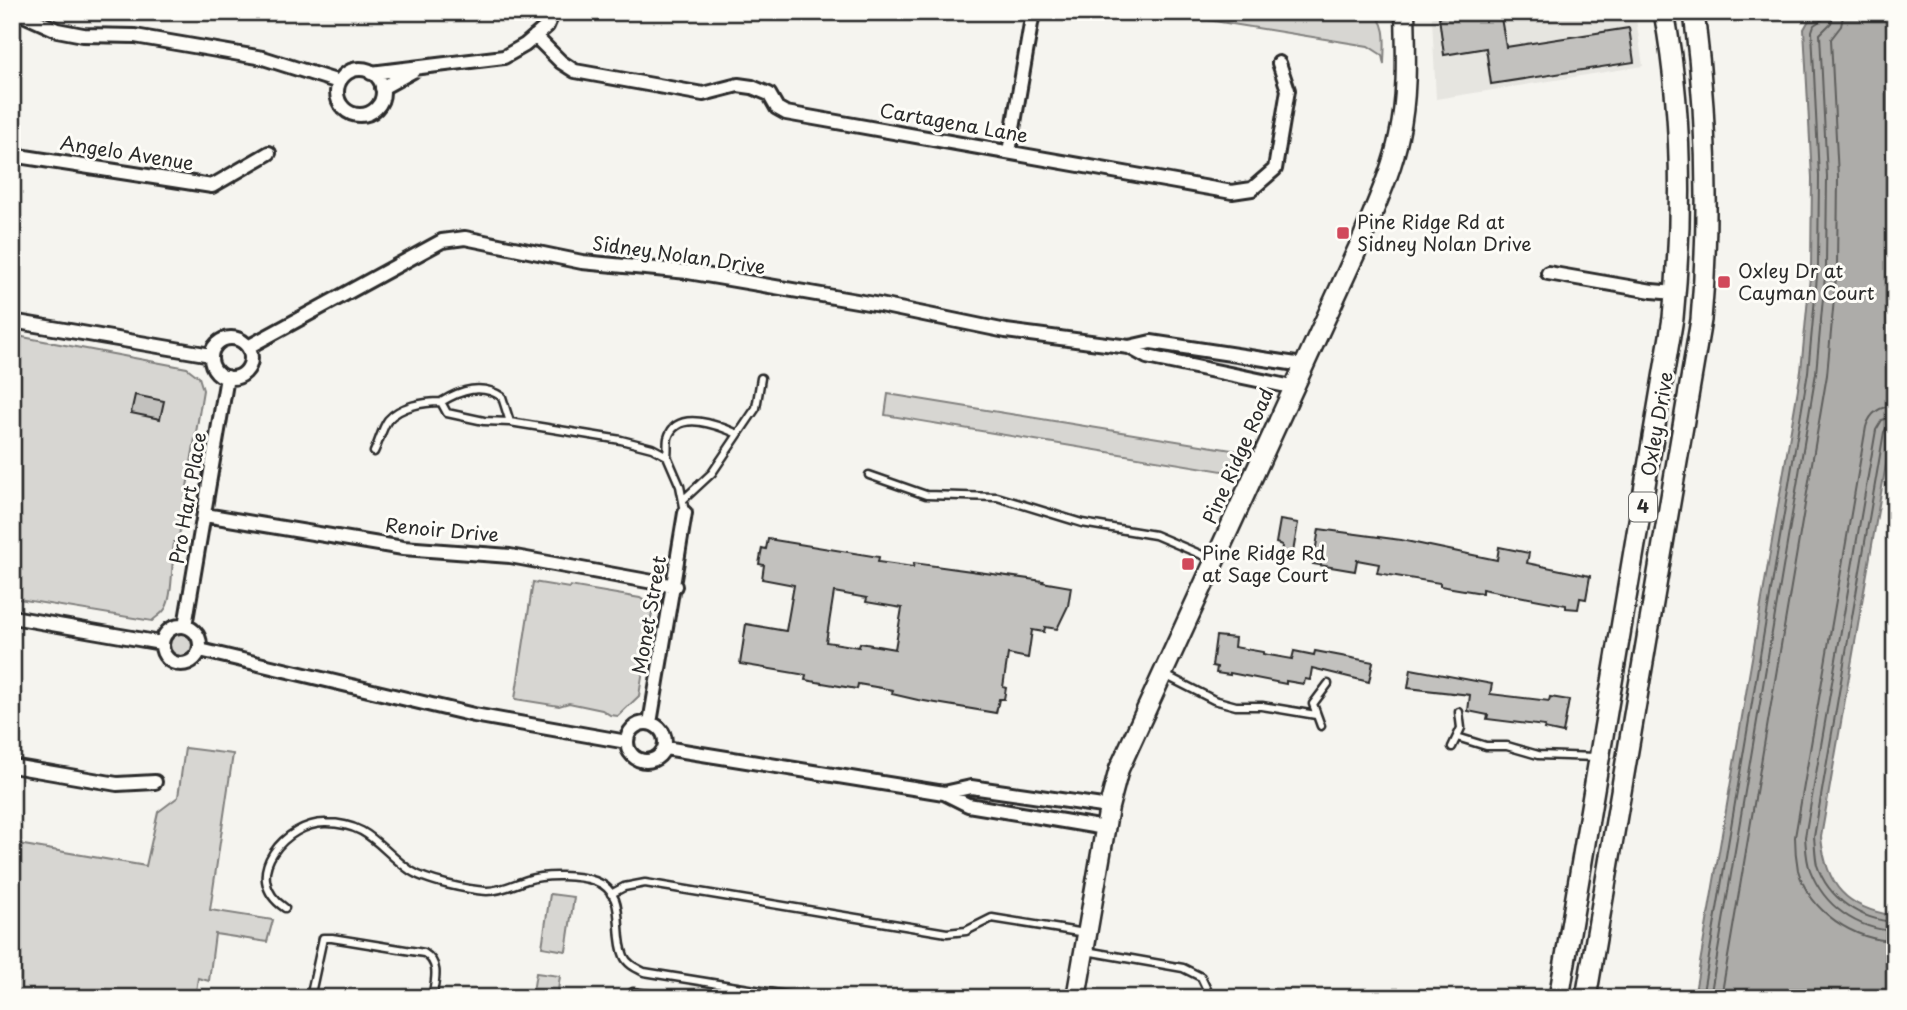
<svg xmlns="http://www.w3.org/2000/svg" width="1907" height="1010" font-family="'Playpen Sans',sans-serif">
<rect width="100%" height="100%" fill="#f5f4ef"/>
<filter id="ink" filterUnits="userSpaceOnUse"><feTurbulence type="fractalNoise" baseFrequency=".0143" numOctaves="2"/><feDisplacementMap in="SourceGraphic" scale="14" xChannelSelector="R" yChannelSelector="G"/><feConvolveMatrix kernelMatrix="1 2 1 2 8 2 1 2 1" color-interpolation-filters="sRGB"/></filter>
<g filter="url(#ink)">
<!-- built -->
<path fill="#e6e5e0" d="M1437 12H1635L1643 66 1436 99 1432 18Z"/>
<!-- green -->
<path fill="#d7d6d2" stroke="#81807e" stroke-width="2" d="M1372 12C1389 23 1384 47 1384 65L1382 55 1368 46 1165 13Z
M12 335 187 368 199 377 203 390 178 542H174C172 558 173 598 165 609 162 614 156 617 152 621L12 598Z
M888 394 1238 451 1228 472 885 415Z
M533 582 569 588 570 586 640 598 649 604 652 612 639 696 618 716 610 715 602 710 569 703 559 706 515 699Z
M167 645a14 14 0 1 1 28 0a14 14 0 1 1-28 0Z
M185 748 233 754 210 910 273 920 267 942 215 934 209 981 198 978 195 998H12V843L146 866 158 812 178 797Z
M550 894 574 897 566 951 542 947Z
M536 973 560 976 557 998H532Z"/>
<!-- water -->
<path fill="#adaca9" stroke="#797877" stroke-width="2" d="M1828 12H1895V413L1821 837C1826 886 1846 908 1895 916V998H1694L1801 371 1811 266 1812 178 1804 29 1809 20Z"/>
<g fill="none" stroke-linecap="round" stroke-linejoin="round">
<!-- shore -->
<path stroke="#5f5f5d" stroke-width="2" d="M1895 406C1880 406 1870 413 1866 427L1795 837C1795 847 1796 859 1798 870 1810 912 1853 940 1895 941
M1895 416 1882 420 1876 430 1805 837C1806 847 1806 860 1810 870 1824 906 1856 929 1895 931
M1895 425 1888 426 1884 432 1814 837C1815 846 1815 857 1817 865 1828 899 1861 920 1895 922
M1702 998 1808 372 1818 266 1819 177 1812 31 1814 25 1823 19 1825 12
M1710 998 1816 373 1826 266 1827 177 1820 34 1831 23 1834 12
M1721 998 1827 375 1837 266 1838 177 1831 39 1841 26 1844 12"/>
</g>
<!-- building -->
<path fill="#c2c1be" stroke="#2b2b2b" stroke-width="2" fill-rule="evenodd" d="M1468 12H1500L1506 47 1629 28 1634 62 1491 84 1486 48 1444 55 1439 17Z
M135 395 164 401 160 419 131 413Z
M1280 520 1298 523 1292 558 1281 556 1282 545 1276 543Z
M1319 529 1401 540 1497 560 1499 547 1529 553 1527 563 1590 576 1586 599 1580 598 1578 609 1566 608V605L1482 589V593L1440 586V583L1377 573 1379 564 1357 560 1355 571 1313 564Z
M768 539 879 557 878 562 913 567 914 563 1043 581 1042 582 1071 587 1068 606 1057 629 1045 627 1044 632 1032 630 1028 658 1008 654 1003 687 1006 688 1004 699H999L996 713 918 700 892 694 893 690 858 684 857 689 805 680 806 675 740 664 746 624 786 631 794 585 762 579 764 565 759 564 762 548 766 549ZM834 592 867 598 866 602 902 608 895 649 860 643 859 647 826 642Z
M1216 636 1235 638 1234 647 1263 652V654L1292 659 1294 651 1314 655 1315 651 1373 662 1369 682 1312 668 1310 680 1305 679 1304 684 1286 681V684L1230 673V675L1216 673 1217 667 1212 666Z
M1411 669 1492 684 1490 694 1549 701 1550 697 1569 700 1563 733 1544 729 1545 726 1487 719 1488 715 1468 711 1470 695 1408 688Z"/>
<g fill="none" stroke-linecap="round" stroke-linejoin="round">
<defs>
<path id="lane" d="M441 402C461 390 482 383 502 397L510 422
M374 452C379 442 382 428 388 420 400 406 424 402 441 402L447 413 484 421 510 422 621 440 652 448 667 456 680 486 685 512
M667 456C668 451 667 443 668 438 677 408 720 426 738 434
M869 475 926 495 997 497 1082 523 1155 535 1214 560
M684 499 712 473 756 408 761 378
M1165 675 1214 700 1236 706H1262L1316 715
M1321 726 1313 704 1328 684
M1457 737 1486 746H1507L1538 755 1596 757
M1452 747 1461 728 1459 712
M611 894 624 887 645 883 947 933 966 931 992 918 1085 933
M285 908C238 876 287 822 326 823 370 823 379 849 411 871 426 881 468 890 487 891 502 891 514 884 527 880 545 874 578 875 595 881 629 893 613 931 624 956 627 964 636 968 644 972L805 998
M1086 951 1183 968 1201 977 1211 998
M310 998 323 938H332L424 953C441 963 435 981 432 998
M624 998 633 992 677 998"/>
<path id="street" d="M17 12 57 30 83 35 135 36 263 58 339 82
M535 36 561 62 575 71 703 94 738 85 752 87 769 94 777 108 786 113 1232 192 1252 189 1275 169 1288 90 1279 63
M337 92a23 23 0 1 1 46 0a23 23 0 1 1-46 0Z
M371 73 504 57 525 45 547 26 553 12
M382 88 413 71
M1009 152 1033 12
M12 155 212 186 269 153
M1548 273 1652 291 1675 293
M12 321 211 355
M211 358a20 20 0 1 1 40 0a20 20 0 1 1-40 0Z
M248 347 442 241 465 238 582 262 688 272 880 305 1006 331 1129 347 1151 342 1303 365
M1129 347 1147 357 1292 387
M205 515 403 548 510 556 675 586
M12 617 161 643
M162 645a19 19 0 1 1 38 0a19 19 0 1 1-38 0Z
M185 626 227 377
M200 650 474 715 627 742
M627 742a19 19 0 1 1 38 0a19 19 0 1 1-38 0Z
M650 723 685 513
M665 748 944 793 968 805 1105 828
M12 766 117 784 155 782
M944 793 971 787 1109 807"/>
<path id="secondary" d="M1076 998 1109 807 1119 769 1363 237C1376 204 1392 171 1399 136 1408 96 1406 53 1405 12"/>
<path id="primary" d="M1559 998 1673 318C1683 216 1683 114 1664 12
M1586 998 1701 320C1710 217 1707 116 1694 12"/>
</defs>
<!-- lane casing -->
<use href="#lane" stroke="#2b2b2b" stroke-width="11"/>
<!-- street casing -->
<use href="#street" stroke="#2b2b2b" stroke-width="18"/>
<!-- secondary casing -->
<use href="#secondary" stroke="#2b2b2b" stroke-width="23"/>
<!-- primary casing -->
<use href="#primary" stroke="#2b2b2b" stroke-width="24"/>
<!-- lane -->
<use href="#lane" stroke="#fdfcf7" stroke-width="6"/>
<!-- street -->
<use href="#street" stroke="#fdfcf7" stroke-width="12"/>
<!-- secondary -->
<use href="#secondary" stroke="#fdfcf7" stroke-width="18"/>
<!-- primary -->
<use href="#primary" stroke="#fdfcf7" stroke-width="19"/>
</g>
</g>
<!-- markers -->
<g fill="#d1495b" stroke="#fdfcf7" stroke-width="2.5">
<rect x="1336" y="226" width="14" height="14" rx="3.5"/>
<rect x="1717" y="275" width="14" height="14" rx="3.5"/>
<rect x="1181" y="557" width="14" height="14" rx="3.5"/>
</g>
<g text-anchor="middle" stroke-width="6" stroke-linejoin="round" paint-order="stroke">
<!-- shield labels -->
<rect fill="#fdfcf7" stroke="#6a6a68" stroke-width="2" x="1629" y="492.5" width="28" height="29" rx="5"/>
<g font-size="18" font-weight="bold" fill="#2b2b2b">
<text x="1643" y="513">4</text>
</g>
<!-- street labels -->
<g font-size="19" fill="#2b2b2b" stroke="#fdfcf7">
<text transform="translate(954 123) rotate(10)" y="7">Cartagena Lane</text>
<text transform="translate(127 153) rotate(9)" y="7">Angelo Avenue</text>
<text transform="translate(679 255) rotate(8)" y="7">Sidney Nolan Drive</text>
<text transform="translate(1657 424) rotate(-80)" y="7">Oxley Drive</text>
<text transform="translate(1238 456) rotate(-66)" y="7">Pine Ridge Road</text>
<text transform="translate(188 498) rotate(-80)" y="7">Pro Hart Place</text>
<text transform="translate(442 530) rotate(5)" y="7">Renoir Drive</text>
<text transform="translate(649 615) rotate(-80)" y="7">Monet Street</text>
</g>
<!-- poi labels -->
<g font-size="19" fill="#2b2b2b" stroke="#fdfcf7" text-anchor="start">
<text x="1357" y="229">Pine Ridge Rd at<tspan x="1357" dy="22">Sidney Nolan Drive</tspan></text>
<text x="1738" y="278">Oxley Dr at<tspan x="1738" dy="22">Cayman Court</tspan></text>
<text x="1202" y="560">Pine Ridge Rd<tspan x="1202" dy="22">at Sage Court</tspan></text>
</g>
</g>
<!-- margin -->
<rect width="1907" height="1010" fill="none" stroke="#fdfcf7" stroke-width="42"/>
<rect x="21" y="21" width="1865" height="968" fill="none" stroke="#2b2b2b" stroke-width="2.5" filter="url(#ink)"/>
</svg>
